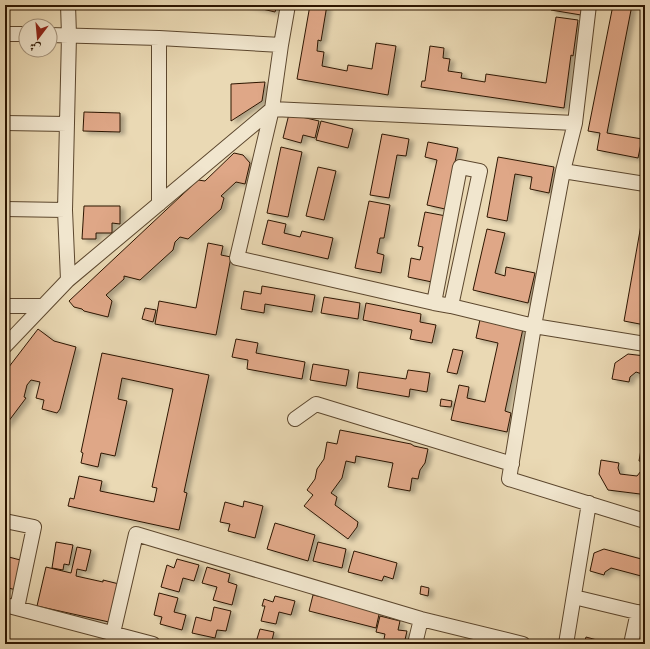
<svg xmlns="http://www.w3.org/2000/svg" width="650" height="649" font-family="'Gentium Book Plus',Amiri,serif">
<defs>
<filter id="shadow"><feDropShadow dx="4.5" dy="2.5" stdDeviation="2" flood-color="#0004"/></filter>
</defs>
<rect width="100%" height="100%" fill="#ead9b4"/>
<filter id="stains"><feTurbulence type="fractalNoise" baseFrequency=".005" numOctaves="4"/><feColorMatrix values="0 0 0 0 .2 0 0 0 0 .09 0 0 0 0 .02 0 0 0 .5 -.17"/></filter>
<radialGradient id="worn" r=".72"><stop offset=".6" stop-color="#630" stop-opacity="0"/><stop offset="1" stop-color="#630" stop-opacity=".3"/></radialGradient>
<!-- building -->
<path fill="#dfa787" stroke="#2d1601" filter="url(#shadow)" d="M246 5H277L275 12Z
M310 5H327L321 41 318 40 317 51 324 52 322 66 347 71 348 65 372 69 376 43 396 46 388 95 297 79Z
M552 5H582L581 15 551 10Z
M613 5H632L607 133 642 139 638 158 597 150 600 133 588 131Z
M556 17 578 20 573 56 571 55 564 108 421 87 422 81H425L430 46 444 48 443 58 450 59 448 71 462 73 461 78 485 82 486 74 546 83Z
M265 82 262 101 231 121V84Z
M84 112 120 113V132L83 131Z
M289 114 319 121 315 138 303 135 301 143 283 138Z
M321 121 353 129 348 148 316 140Z
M382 134 409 139 406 156 397 155 389 198 370 195Z
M428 142 458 148 445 209 427 205 437 160 425 157Z
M281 147 302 152 288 217 267 213Z
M234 153 243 155 250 163 245 184 236 182 221 196 224 198 221 209 188 239 180 237 175 242 173 250 140 280 124 276V279L106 295 112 301 108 317 84 311 82 309 74 307 69 301 198 180 205 181Z
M498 157 554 167 549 193 530 189 532 177 515 174 507 221 487 217Z
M318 167 336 171 324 220 306 216Z
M369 201 390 205 384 238H380L377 253 384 255 381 273 355 268Z
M84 206H120V224L112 223V233H96V239H82Z
M425 212 446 216 432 282 408 277 411 258 420 260 423 247 418 246Z
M268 220 286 224 284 233 300 237 302 231 333 238 328 259 262 244Z
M641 225H645V325L624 321Z
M487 229 505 233 495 273 505 276 506 267 535 273 528 303 473 290Z
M208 243 223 246 221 255 231 257 216 335 155 324 159 301 196 308Z
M262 286 315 295 312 312 265 304 264 313 241 309 244 291 261 294Z
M324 297 360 303 358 319 321 313Z
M366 303 421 314 420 322 436 325 432 343 410 339 412 330 363 320Z
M145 308 156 310 153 322 142 319Z
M481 315 524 324 505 411 511 413 507 432 451 420 459 385 469 387 467 398 485 402 498 343 476 338Z
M38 329 54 341 76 347 60 409 57 413 42 409 44 400 36 398 40 382 31 380 27 385 24 397 26 398 5 426V372Z
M236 339 258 343 256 353 305 362 302 379 247 369 248 360 232 357Z
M453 349 463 351 457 374 447 372Z
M102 353 209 375 184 492 187 493 179 530 68 506 70 498 74 499 79 476 102 481 100 491 154 502 157 488 152 487 173 389 122 378 118 399 127 401 115 456 101 453 98 467 81 463 83 453 81 452Z
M628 354 645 356V375L636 372 630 377 629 382 612 379 615 363Z
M313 364 349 370 346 386 310 380Z
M408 370 430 373 427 392 410 389 409 397 357 388 359 372 406 379Z
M441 399 452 401 451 407 440 406Z
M645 426V462L639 461Z
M340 430 411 444 414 446 428 449 425 463 420 470 418 479 412 478 410 491 388 487 393 463 356 456 355 463 346 461 342 478 331 493 337 497 335 505 358 522 357 527 348 539 304 506 313 495 307 490 315 479 317 469 324 459 327 442 337 444Z
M601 460 619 463 618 468 620 474 637 476 641 471 642 468H645V490L640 494 608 490 599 474Z
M244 501 263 506 255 538 228 531 230 524 220 522 225 502 243 507Z
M275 523 315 535 308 561 267 549Z
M56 542 73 545 69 565 64 564 63 570 52 568Z
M318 542 346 549 342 568 313 561Z
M77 547 91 550 86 571 77 569 76 576 103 582V580L119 584 109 622 37 606 46 567 71 573Z
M604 549 645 560V577L611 568 605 572 604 575 590 571 594 553Z
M354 551 397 563 393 579 384 576 382 581 348 572Z
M5 556 24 561 16 590 5 587Z
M177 559 199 565 194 581 183 578 179 592 161 587 167 565 174 568Z
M207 567 230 574 228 582 237 585 232 605 213 600 217 587 202 583Z
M421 586 429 588 428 596 420 594Z
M159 593 178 598 174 612 186 615 182 630 160 624 162 617 154 615Z
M313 595 380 610 376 628 309 611Z
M275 596 295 601 291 615 279 612 276 624 261 621 265 606H262L264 599 273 602Z
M214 607 231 611 226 631 217 630 215 638 192 633 196 617 211 621Z
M380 616 400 621 398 630 407 631 404 644H383L385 634 376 632Z
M260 629 274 632 271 644H253L254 641 256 642Z
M586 637 604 642 603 644H584Z"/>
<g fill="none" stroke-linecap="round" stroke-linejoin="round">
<defs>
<path id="minor" d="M288 5 281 45 272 109 237 258 434 303
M589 5 575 123 563 171 534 326 645 344
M5 34H26
M50 35 159 38 281 45
M159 38V204
M5 123 67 124
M563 171 645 184
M5 209 65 210
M68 280 65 210 69 35 68 5
M5 306H42
M451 306 480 171 460 167 434 303 451 306 534 326 509 479 645 521
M5 346 68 280 272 109 575 123
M295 419 316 404 512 464
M5 521 34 527 17 608
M574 597 645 614
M5 605 153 644
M113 633 136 534 421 619 523 644
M415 644 421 619
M566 644 589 503
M631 644 638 612"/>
</defs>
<!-- minor casing -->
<use href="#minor" stroke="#5c472e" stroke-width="16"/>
<!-- minor -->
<use href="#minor" stroke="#f1e6ce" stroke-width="14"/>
</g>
<!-- margin -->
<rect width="650" height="649" fill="none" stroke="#ead9b4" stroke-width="20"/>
<rect x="6" y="6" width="638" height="637" fill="none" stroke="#2d1601" stroke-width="2"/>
<rect x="10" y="10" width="630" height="629" fill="none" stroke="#2d1601"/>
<!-- north arrow -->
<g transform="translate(38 38) rotate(196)"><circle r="19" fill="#f1e6ce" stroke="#a3937c"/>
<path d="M0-3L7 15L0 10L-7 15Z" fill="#8f2418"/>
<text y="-6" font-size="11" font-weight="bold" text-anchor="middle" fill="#2d1601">ش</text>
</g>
<rect width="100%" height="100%" filter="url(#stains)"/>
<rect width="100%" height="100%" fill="url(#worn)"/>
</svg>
